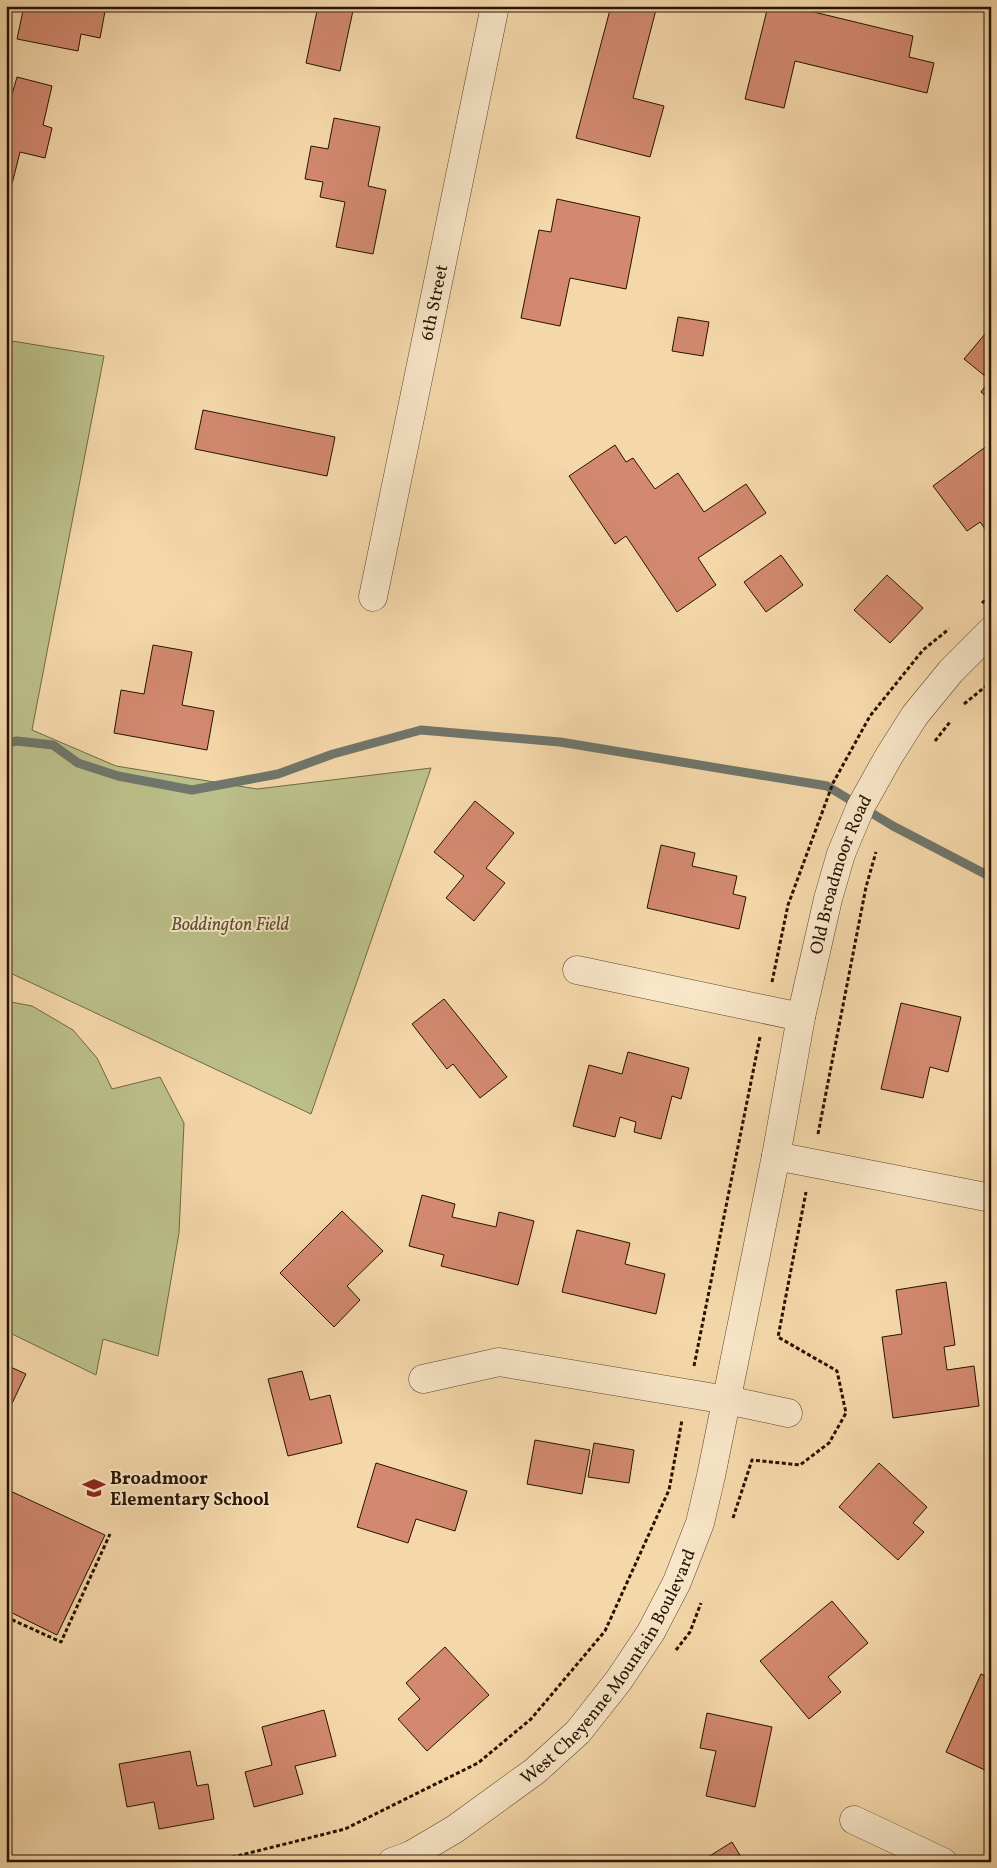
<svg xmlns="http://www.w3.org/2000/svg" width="997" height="1868" font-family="Vollkorn,serif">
<rect width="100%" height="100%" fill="#f5d8aa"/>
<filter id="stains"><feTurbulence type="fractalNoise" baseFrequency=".004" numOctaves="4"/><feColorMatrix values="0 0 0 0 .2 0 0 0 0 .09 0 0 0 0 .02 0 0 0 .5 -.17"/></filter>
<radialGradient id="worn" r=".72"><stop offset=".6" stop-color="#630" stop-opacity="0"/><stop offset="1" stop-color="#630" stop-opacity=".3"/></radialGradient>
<!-- green -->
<path fill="#bbbf89" stroke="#716844" d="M6 340 104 356 32 730 116 766 257 789 431 768 311 1114 6 971Z
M11 1002 32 1006 73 1030 97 1058 112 1089 160 1077 184 1123 179 1233 158 1356 103 1339 96 1375 6 1331V1003Z"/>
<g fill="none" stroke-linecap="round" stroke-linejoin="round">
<!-- stream -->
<path stroke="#6f766b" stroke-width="9" d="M6 743 17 741 53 745 78 763 118 776 192 790 278 774 333 754 421 730 560 742 827 786 893 826 991 877"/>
</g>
<!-- building -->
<path fill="#d2896f" stroke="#271200" d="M24 6H106L100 38 81 34 78 51 17 39Z
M318 6H354L340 71 306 63Z
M611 6H657L633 98 664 106 650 157 576 138Z
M768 6H789L913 36 909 57 934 63 927 93 795 61 784 108 745 99Z
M17 77 52 86 43 125 52 128 45 158 20 152 12 184 6 183V115Z
M334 118 380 127 368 186 386 190 373 254 336 247 345 202 320 197 323 182 305 179 311 146 328 149Z
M557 199 640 217 626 289 570 278 560 326 521 318 539 230 551 232Z
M678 317 709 322 703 356 672 351Z
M991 327V400L981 392 990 380 964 359Z
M203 410 335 437 327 476 195 449Z
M615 445 626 462 633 458 655 489 678 473 704 512 746 484 766 513 698 558 716 585 677 612 626 536 615 544 569 476Z
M988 445 991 449V537L980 522 967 531 933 486Z
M781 555 803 585 766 612 744 582Z
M887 575 923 608 890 643 854 610Z
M153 645 192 652 182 705 214 711 207 750 114 733 121 690 144 694Z
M475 801 514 833 486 868 505 883 474 921 446 898 464 876 434 852Z
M661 845 695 853 692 866 737 876 733 894 746 897 739 929 647 908Z
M444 999 507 1077 480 1098 453 1064 447 1069 412 1024Z
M901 1003 961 1017 948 1072 930 1067 923 1098 881 1089Z
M628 1052 689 1068 681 1099 672 1096 661 1139 634 1132 636 1122 620 1117 615 1137 573 1126 589 1065 622 1074Z
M422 1195 455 1204 452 1217 496 1227 499 1212 534 1221 518 1285 441 1266 444 1255 409 1246Z
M342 1211 383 1251 347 1286 360 1300 334 1327 280 1273Z
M577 1230 630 1243 625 1264 665 1274 656 1314 562 1292Z
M946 1282 955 1345 944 1347 947 1370 974 1366 979 1406 893 1418 882 1337 902 1334 896 1290Z
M6 1365 26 1374 6 1416Z
M302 1371 310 1400 330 1395 342 1443 288 1456 268 1379Z
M535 1440 590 1450 582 1494 527 1484Z
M594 1443 634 1450 629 1483 588 1477Z
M376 1463 467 1491 455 1531 416 1519 408 1543 357 1527Z
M879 1463 927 1507 913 1523 924 1532 898 1560 839 1507Z
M6 1489 105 1535 57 1635 6 1610Z
M832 1601 868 1643 828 1677 841 1692 809 1719 760 1661Z
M445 1647 489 1695 427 1751 398 1719 420 1699 406 1683Z
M981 1674 991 1679V1762L987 1771 946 1752Z
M324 1710 336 1756 295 1766 303 1794 254 1807 245 1772 272 1765 262 1727Z
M707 1713 772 1727 755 1807 706 1796 716 1751 700 1748Z
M190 1751 197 1786 208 1784 214 1819 159 1829 154 1802 127 1807 119 1764Z
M732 1842 744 1862H700Z"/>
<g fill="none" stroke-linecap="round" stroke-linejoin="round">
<defs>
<g id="minor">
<path id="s1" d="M373 597 495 6"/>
<path d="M577 970 801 1017"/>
<path d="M423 1379 499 1362 727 1400 788 1413"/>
<path d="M854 1820 943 1862"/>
</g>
<g id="tertiary">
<path d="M776 1156 991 1198"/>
<path id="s2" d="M392 1862 411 1855 455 1829 535 1771 578 1732 619 1680 651 1632 677 1582 700 1523 711 1476 776 1156 801 1017 828 899 841 854 861 806 889 756 915 715 951 671 991 631"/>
</g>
</defs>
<!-- minor casing -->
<use href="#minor" stroke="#5a442a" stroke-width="29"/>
<!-- tertiary casing -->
<use href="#tertiary" stroke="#5a442a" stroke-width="29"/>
<!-- path -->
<path stroke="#271200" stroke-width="3" stroke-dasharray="4 2.5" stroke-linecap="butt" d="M982 603 991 596
M964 704 991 682
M935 741 950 722
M772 982 788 905 833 783 870 716 923 650 949 629
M818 1134 866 887 876 852
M694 1366 760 1037
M733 1518 752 1460 800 1465 829 1443 846 1413 837 1371 778 1337 806 1192
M6 1617 61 1642 110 1534
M676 1650 690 1632 701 1603
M213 1862 345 1829 478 1763 531 1719 605 1631 669 1490 682 1420"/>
<!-- minor -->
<use href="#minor" stroke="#f8e6c8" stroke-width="28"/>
<!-- tertiary -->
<use href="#tertiary" stroke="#f8e6c8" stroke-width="28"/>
</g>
<!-- icons -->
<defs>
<symbol id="school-bare" viewBox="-9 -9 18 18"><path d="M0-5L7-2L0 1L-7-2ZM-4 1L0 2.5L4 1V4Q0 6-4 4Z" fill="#8f2418" stroke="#f8e6c8" stroke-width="2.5" paint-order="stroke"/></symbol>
</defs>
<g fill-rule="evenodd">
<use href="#school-bare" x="78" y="1472" width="32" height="32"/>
</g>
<g text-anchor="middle" stroke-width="4" stroke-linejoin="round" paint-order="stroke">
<!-- street labels -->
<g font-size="18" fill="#271200" stroke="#f8e6c8">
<text dy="6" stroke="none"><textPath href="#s1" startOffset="301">6th Street</textPath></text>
<text dy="6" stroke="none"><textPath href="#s2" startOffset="1136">Old Broadmoor Road</textPath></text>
<text dy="6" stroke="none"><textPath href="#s2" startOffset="299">West Cheyenne Mountain Boulevard</textPath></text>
</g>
<!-- park labels -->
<g font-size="18" font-style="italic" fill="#5b4f30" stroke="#f8e6c8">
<text x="230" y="930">Boddington Field</text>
</g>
<!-- poi labels -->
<g font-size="18" font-weight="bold" fill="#271200" stroke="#f8e6c8" text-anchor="start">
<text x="110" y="1484">Broadmoor<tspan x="110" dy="21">Elementary School</tspan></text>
</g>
</g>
<!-- margin -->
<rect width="997" height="1868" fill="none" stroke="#f5d8aa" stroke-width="25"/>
<rect x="8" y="8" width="982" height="1853" fill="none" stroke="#271200" stroke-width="2.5"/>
<rect x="12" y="12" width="972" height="1843" fill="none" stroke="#271200"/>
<rect width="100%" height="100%" filter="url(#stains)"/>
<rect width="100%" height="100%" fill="url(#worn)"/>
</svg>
